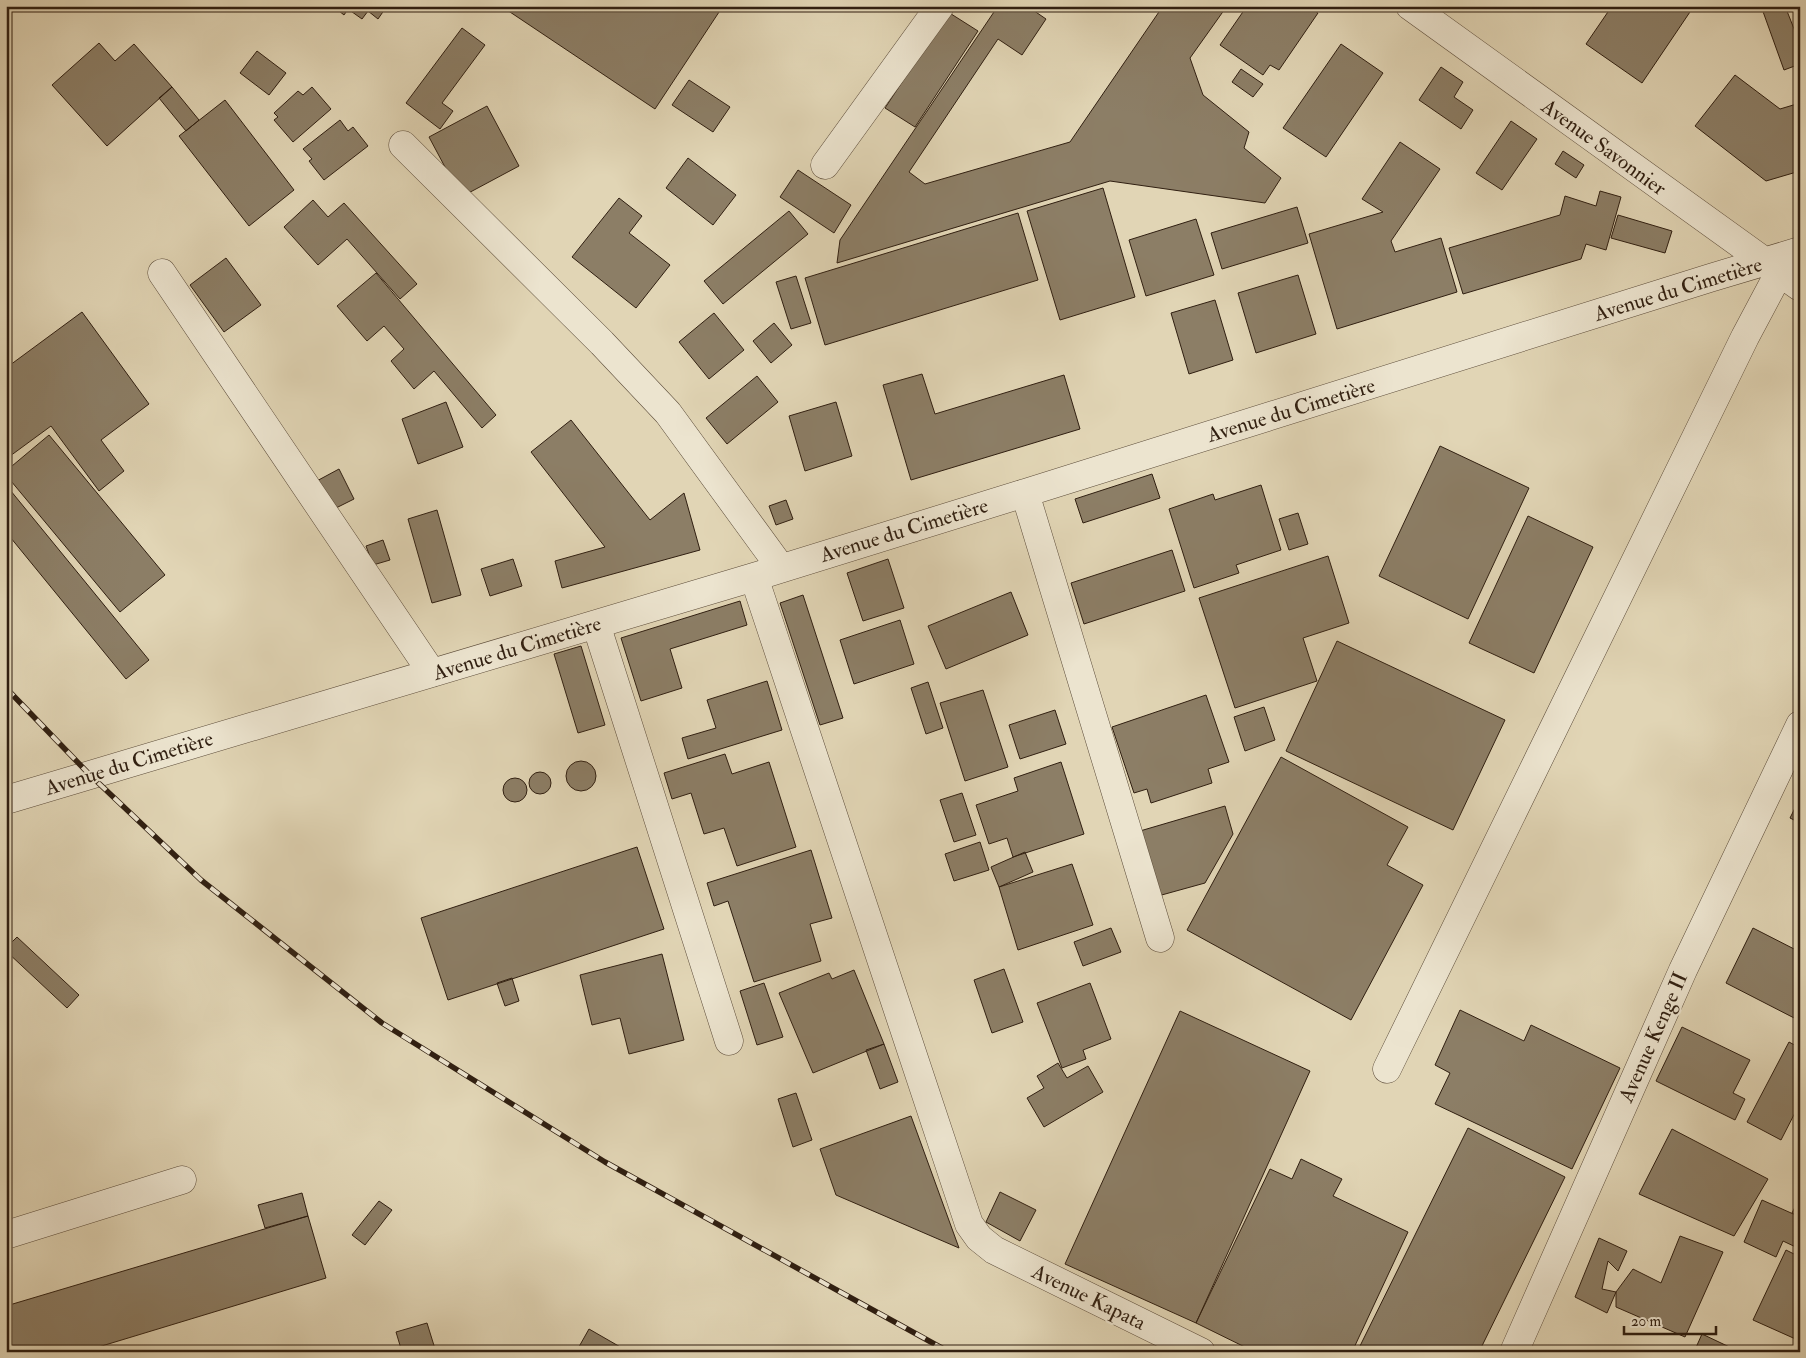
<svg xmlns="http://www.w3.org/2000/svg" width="1806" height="1358" font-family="'IM FELL Double Pica',serif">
<rect width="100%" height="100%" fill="#e1d5b5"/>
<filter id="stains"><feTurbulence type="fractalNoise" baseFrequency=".004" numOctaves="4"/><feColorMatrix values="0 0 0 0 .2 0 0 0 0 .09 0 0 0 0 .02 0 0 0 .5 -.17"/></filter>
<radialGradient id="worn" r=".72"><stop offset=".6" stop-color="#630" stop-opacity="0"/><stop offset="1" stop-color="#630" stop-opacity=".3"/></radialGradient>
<!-- building -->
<path fill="#8c7e66" stroke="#301f11" d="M333 6H387L378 19 368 11 362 19 348 9 344 15Z
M501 6H723L655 109Z
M998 6H1027L1046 19 1022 55 998 39 909 172 925 184 1070 142 1163 6H1227L1190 58 1203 95 1249 132 1244 148 1281 178 1265 203 1110 181 837 263 840 240Z
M1247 6H1307L1318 13 1279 70 1270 65 1263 75 1220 45Z
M1612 6H1694L1642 83 1586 44Z
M1761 6H1785L1800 44V64L1784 70Z
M948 12 978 31 915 127 885 108Z
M462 28 485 45 442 103 453 111 440 129 406 103Z
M99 43 115 61 134 44 172 87 107 146 52 85Z
M1341 44 1383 73 1326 157 1283 128Z
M257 51 286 73 269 95 240 73Z
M1441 67 1463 82 1454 97 1473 110 1461 129 1419 100Z
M1241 69 1263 84 1253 97 1232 82Z
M1735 75 1780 109 1800 103V171L1766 181 1695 126Z
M689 80 730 107 713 132 672 105Z
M172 87 199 120 186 131 159 98Z
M312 87 331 109 293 142 274 120 278 117 274 113 298 91 303 95Z
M225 100 294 190 249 226 179 136Z
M487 106 519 166 461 197 429 137Z
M340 120 348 131 353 127 368 146 324 180 309 161 312 159 303 149Z
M1511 121 1537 139 1502 190 1476 173Z
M1400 142 1440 169 1391 241 1395 252 1441 238 1457 292 1337 329 1309 234 1383 212 1362 199Z
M1563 151 1584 165 1576 178 1555 164Z
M688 158 736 195 713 225 666 188Z
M798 170 851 205 834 233 780 197Z
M1103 188 1135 297 1060 320 1027 211Z
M1600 191 1621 197 1606 250 1586 244 1581 259 1463 294 1449 248 1560 215 1565 196 1596 206Z
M619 198 642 216 629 233 670 265 636 308 572 257Z
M313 200 328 217 344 203 417 284 400 299 347 239 318 265 284 227Z
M1297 207 1308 243 1222 269 1211 233Z
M789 211 808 234 723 304 704 281Z
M1018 213 1038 280 825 345 805 278Z
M1618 215 1672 231 1665 253 1611 238Z
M1196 219 1214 275 1146 296 1129 240Z
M226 258 261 305 224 332 190 285Z
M376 273 496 415 482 428 434 371 414 389 391 361 404 349 384 326 367 341 337 306Z
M1298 275 1316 334 1256 353 1238 293Z
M796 276 811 323 791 329 776 282Z
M1215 300 1233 360 1189 374 1171 313Z
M82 312 149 404 101 440 124 471 99 491 51 426 6 459V368Z
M714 313 744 350 709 379 679 342Z
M774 323 792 345 771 363 753 341Z
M922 374 935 414 1064 375 1080 429 911 480 883 385Z
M757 376 778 402 727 444 706 418Z
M446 402 463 447 418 464 402 419Z
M836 402 852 456 805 471 789 416Z
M571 420 650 520 684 493 700 550 562 588 555 561 605 547 531 452Z
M49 435 165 575 120 612 6 475V471Z
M1440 446 1529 488 1468 619 1379 576Z
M339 469 354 499 328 512 313 483Z
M1152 474 1160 498 1083 523 1075 499Z
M6 485 149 660 126 679 6 532Z
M1261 485 1281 550 1236 565 1239 573 1194 588 1169 509 1213 494 1215 500Z
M786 500 793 519 776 525 769 506Z
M437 510 461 595 432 603 408 519Z
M1298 513 1308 544 1289 550 1279 519Z
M1528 516 1593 547 1534 673 1469 643Z
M383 540 390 560 373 565 366 546Z
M1172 550 1185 591 1084 624 1071 583Z
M1328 556 1349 623 1303 638 1317 681 1235 708 1199 598Z
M513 559 522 586 490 596 481 569Z
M888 559 904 608 863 621 847 573Z
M1011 592 1028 635 946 669 928 626Z
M803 595 843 718 820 725 780 603Z
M740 601 747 625 670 649 682 688 641 701 621 638Z
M900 620 914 664 854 684 840 640Z
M1337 641 1505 720 1453 830 1286 751Z
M581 646 605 725 578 733 554 654Z
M767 681 782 730 688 759 682 738 716 728 707 700Z
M928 682 943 728 926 734 911 688Z
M983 690 1008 767 965 781 940 703Z
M1206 695 1229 762 1208 769 1212 783 1151 803 1147 789 1134 793 1112 727Z
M1264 707 1275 740 1245 751 1234 717Z
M1055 710 1066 744 1020 759 1009 725Z
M725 754 732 774 769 762 796 847 737 866 724 828 704 834 691 793 672 799 664 773Z
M1281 757 1408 827 1387 865 1423 885 1351 1020 1187 930Z
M566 776a15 15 0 1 1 30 0a15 15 0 1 1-30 0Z
M1061 762 1084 834 1013 857 1007 838 989 844 976 805 1018 791 1014 778Z
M529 783a11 11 0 1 1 22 0a11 11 0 1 1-22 0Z
M503 790a12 12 0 1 1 24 0a12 12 0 1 1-24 0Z
M962 793 976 835 954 842 940 800Z
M1800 798V823L1790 818Z
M1225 806 1233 834 1205 883 1158 896 1140 831Z
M980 842 989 870 954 881 945 854Z
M637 847 664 929 448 1000 421 918Z
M811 850 832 918 810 924 821 961 754 982 728 901 714 906 707 883Z
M1025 852 1033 872 999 887 991 867Z
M1072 864 1093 925 1018 950 999 887Z
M1111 928 1121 952 1083 966 1074 942Z
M1753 928 1800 952V1021L1726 983Z
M17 937 79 995 67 1008 6 951V948Z
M662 954 684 1040 629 1054 620 1018 592 1025 580 975Z
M1004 969 1023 1022 992 1033 974 980Z
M854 970 884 1044 813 1073 779 993 829 973 832 979Z
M512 978 519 1001 505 1006 497 983Z
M764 983 783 1037 757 1045 740 991Z
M1090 983 1111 1039 1083 1050 1086 1059 1062 1068 1037 1003Z
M1460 1010 1524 1041 1531 1025 1620 1068 1572 1169 1435 1104 1450 1073 1435 1065Z
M1180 1011 1310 1071 1196 1323 1065 1264Z
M1682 1027 1750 1060 1733 1093 1745 1099 1735 1120 1656 1081Z
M1789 1042 1800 1048V1103L1781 1140 1747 1122Z
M884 1044 898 1082 880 1089 866 1050Z
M1058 1063 1067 1078 1088 1066 1103 1092 1044 1127 1027 1098 1044 1088 1037 1076Z
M796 1093 812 1140 793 1147 778 1099Z
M911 1116 959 1248 836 1195 820 1149Z
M1468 1128 1565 1177 1479 1352H1357Z
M1672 1129 1768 1179 1734 1236 1639 1194Z
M1301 1159 1342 1179 1333 1196 1408 1232 1352 1352H1255L1196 1323 1270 1169 1292 1179Z
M1000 1192 1036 1210 1020 1241 986 1222Z
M302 1193 308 1216 265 1228 258 1205Z
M1800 1197V1217L1792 1213Z
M1762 1200 1800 1217V1249L1783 1241 1776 1257 1744 1242Z
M379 1201 392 1210 365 1245 352 1235Z
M308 1216 326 1278 82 1352H6V1306Z
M1680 1236 1723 1252 1685 1337 1616 1307V1292L1633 1269 1661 1283Z
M1599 1238 1627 1251 1618 1271 1608 1261 1602 1289 1616 1292 1607 1313 1575 1297Z
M1786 1250 1800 1257V1341L1753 1320Z
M427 1323 436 1352H402L396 1332Z
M589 1329 629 1352H576Z
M1702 1334 1740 1352H1694Z"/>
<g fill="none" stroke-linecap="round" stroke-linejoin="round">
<defs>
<path id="minor" d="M1410 6 1800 287
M403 145 602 343 668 413 781 568
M825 165 940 6
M162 273 432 673
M1025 493 1160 938
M754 577 969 1224 979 1238 994 1250 1201 1352
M596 624 729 1041
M6 800 754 577 1025 493 1710 278 1800 251
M1387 1069 1745 337 1779 273
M6 1235 182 1180
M1514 1352 1683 970 1800 725"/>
</defs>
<!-- minor casing -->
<use href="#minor" stroke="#5c4c3a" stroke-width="29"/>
<!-- minor -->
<use href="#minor" stroke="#ece4cf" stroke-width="28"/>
<defs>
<path id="rail" d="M6 688 89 774 201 880 382 1023 605 1162 949 1352"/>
</defs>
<!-- rail casing -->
<use href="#rail" stroke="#301f11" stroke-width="5.5"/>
<!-- rail -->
<use href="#rail" stroke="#ece4cf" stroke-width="4" stroke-dasharray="11" stroke-linecap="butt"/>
</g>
<g text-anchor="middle" stroke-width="4.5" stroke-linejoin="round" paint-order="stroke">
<!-- street labels -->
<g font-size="21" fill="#301f11" stroke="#ece4cf">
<text transform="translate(1604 147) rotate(36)" y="7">Avenue Savonnier</text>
<text transform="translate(1678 289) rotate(-17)" y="7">Avenue du Cimetière</text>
<text transform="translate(1291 410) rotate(-17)" y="7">Avenue du Cimetière</text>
<text transform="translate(904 530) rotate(-17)" y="7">Avenue du Cimetière</text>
<text transform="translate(517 648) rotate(-17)" y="7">Avenue du Cimetière</text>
<text transform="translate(129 763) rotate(-17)" y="7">Avenue du Cimetière</text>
<text transform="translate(1653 1037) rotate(-66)" y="7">Avenue Kenge II</text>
<text transform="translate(1089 1297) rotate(26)" y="7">Avenue Kapata</text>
</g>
</g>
<!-- margin -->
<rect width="1806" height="1358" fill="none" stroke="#e1d5b5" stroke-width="25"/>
<rect x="8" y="8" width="1791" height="1343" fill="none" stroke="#301f11" stroke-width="2.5"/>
<rect x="12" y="12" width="1781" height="1333" fill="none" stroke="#301f11"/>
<!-- scale -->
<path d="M1624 1326v8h92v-8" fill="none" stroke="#301f11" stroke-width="2.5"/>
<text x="1631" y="1326" font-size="15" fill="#301f11" stroke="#ece4cf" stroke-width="4" paint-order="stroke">20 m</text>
<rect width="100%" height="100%" filter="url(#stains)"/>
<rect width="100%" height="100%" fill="url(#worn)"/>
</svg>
